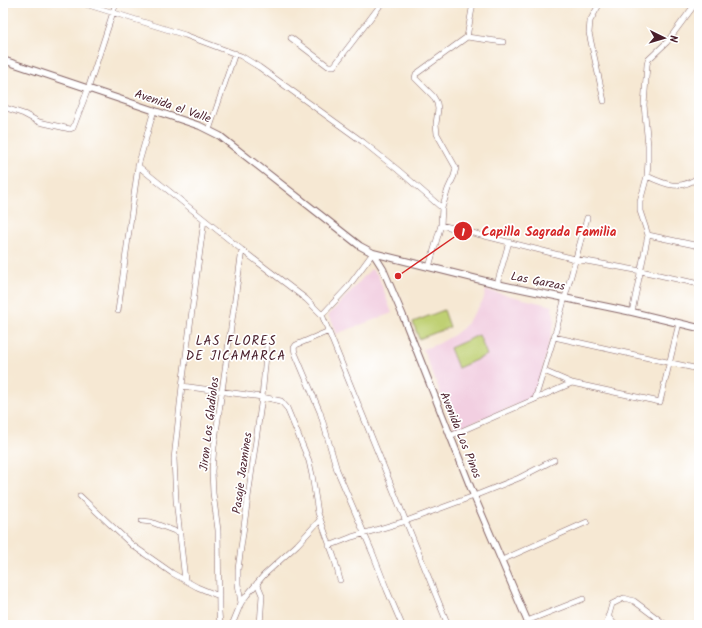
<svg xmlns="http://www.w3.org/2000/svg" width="702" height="628" font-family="Kalam,sans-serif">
<rect width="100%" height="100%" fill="#fff"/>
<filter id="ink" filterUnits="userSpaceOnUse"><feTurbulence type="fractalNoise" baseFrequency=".025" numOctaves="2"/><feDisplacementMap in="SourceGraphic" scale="8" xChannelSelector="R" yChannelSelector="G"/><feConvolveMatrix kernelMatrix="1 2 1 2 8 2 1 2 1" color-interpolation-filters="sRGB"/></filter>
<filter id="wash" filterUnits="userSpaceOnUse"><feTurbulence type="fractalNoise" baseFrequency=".012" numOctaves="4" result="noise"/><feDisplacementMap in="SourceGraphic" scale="16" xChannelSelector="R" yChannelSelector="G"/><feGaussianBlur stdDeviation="0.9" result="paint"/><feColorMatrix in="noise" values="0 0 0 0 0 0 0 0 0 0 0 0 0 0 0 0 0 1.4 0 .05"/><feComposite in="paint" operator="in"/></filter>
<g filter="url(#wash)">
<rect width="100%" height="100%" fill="#f6e8d3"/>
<!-- built -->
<path fill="#f2cfe1" d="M371 269 378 275 392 313 336 334 333 323 328 316Z
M486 290 553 306 552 309 554 315 553 317 555 319 538 388 535 390 531 399 455 430 423 349 438 344 454 335 463 328 483 301Z"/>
<!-- green -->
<path fill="#bfd073" stroke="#84784f" d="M444 310 450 327 419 339 413 322Z
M479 335 487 355 458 368 450 348Z"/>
</g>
<g filter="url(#ink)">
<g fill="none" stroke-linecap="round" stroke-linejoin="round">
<defs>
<path id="minor" d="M82 3 185 35 241 56 259 67 363 142 398 170 442 208
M600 3 590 21 589 33 604 101
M467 37 503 42
M291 38 328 66H334L379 7 380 5 377 3
M3 107 24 114 39 122 70 129 73 128 88 89 116 3
M209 130 235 53
M138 166 242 250 306 299 322 315 448 625
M647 176C666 185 680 191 699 177
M441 225 575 259 641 271 699 284
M648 235 699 246
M429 267 441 225 442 208 448 189 454 176 456 168 437 134 436 124 438 109 437 103 433 96 415 78 416 74 467 37 473 3
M497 284 509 242
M118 311 138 166 154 110
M632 312 648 235 640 211V202L647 176 648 162V145L644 105 647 65 648 60 667 42 696 3
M322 315 348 287 373 253
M329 331 296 345 294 348 295 353 320 412 337 470 373 554 387 590 402 625
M554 337 694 368
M544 371 572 383
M182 386 262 397 281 401 287 408 309 461 312 475 318 513 334 557 340 580
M535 399 554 337 587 218
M450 436 572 383 660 402 679 323
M80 496 132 545 172 573 197 587 219 596
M142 521 151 522 180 533
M329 546 352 537 406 521 474 496 519 478 554 460
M502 560 587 522
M185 580 176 500 174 459 182 386 204 220
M257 583 262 595 260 625
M241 603 238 584V569L262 397 267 345
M608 616 615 625
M527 621 583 599
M220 625 219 612 218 530 213 493 212 471 214 447 242 250
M232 625 241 603 247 595 264 575 297 545 320 520
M606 625 612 604 624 598 634 601 666 625"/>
<path id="tertiary" d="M3 60 200 126 220 136 360 246 373 253 497 284 632 312 699 328
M373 253 383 269 403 316 474 496 529 625"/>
</defs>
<!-- minor casing -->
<use href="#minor" stroke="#866566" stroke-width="6"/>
<!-- tertiary casing -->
<use href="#tertiary" stroke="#866566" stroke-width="8"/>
<!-- minor -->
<use href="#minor" stroke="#fff" stroke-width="5"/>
<!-- tertiary -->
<use href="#tertiary" stroke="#fff" stroke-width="6"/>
</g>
</g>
<g text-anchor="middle" stroke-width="3.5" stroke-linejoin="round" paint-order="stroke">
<!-- street labels -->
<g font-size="12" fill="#4a1f2b" stroke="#fff">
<text transform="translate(173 106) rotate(19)" y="4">Avenida el Valle</text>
<text transform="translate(538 281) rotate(11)" y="4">Las Garzas</text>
<text transform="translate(209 424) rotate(-83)" y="4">Jiron Los Gladiolos</text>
<text transform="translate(461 435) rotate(68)" y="4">Avenida Los Pinos</text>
<text transform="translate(242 473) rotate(-82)" y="4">Pasaje Jazmines</text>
</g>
<!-- neighbourhood labels -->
<g font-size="13" letter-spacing="1" fill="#4a1f2b" stroke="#fff">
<text x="236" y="345">LAS FLORES<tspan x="236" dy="15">DE JICAMARCA</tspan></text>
</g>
</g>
<!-- callouts -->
<path fill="none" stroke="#d62828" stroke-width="1.5" d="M398 276L463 231"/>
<g fill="#d62828" stroke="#fff" stroke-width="1.5">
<circle cx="398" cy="276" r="4"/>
<circle cx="463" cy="231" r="10"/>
</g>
<g font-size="12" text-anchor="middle" font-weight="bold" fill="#fff">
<text x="463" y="236">1</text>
</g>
<g font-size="13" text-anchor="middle" font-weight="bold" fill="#d62828" stroke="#fff" stroke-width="3.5" stroke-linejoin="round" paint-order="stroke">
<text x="549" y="236">Capilla Sagrada Familia</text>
</g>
<!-- margin -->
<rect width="702" height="628" fill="none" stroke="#fff" stroke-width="16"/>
<!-- north arrow -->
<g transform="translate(664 38) rotate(95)" stroke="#ffffff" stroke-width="3" paint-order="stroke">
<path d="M0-3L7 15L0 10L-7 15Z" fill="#4a1f2b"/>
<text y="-6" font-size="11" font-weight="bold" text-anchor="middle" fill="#4a1f2b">N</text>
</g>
</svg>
